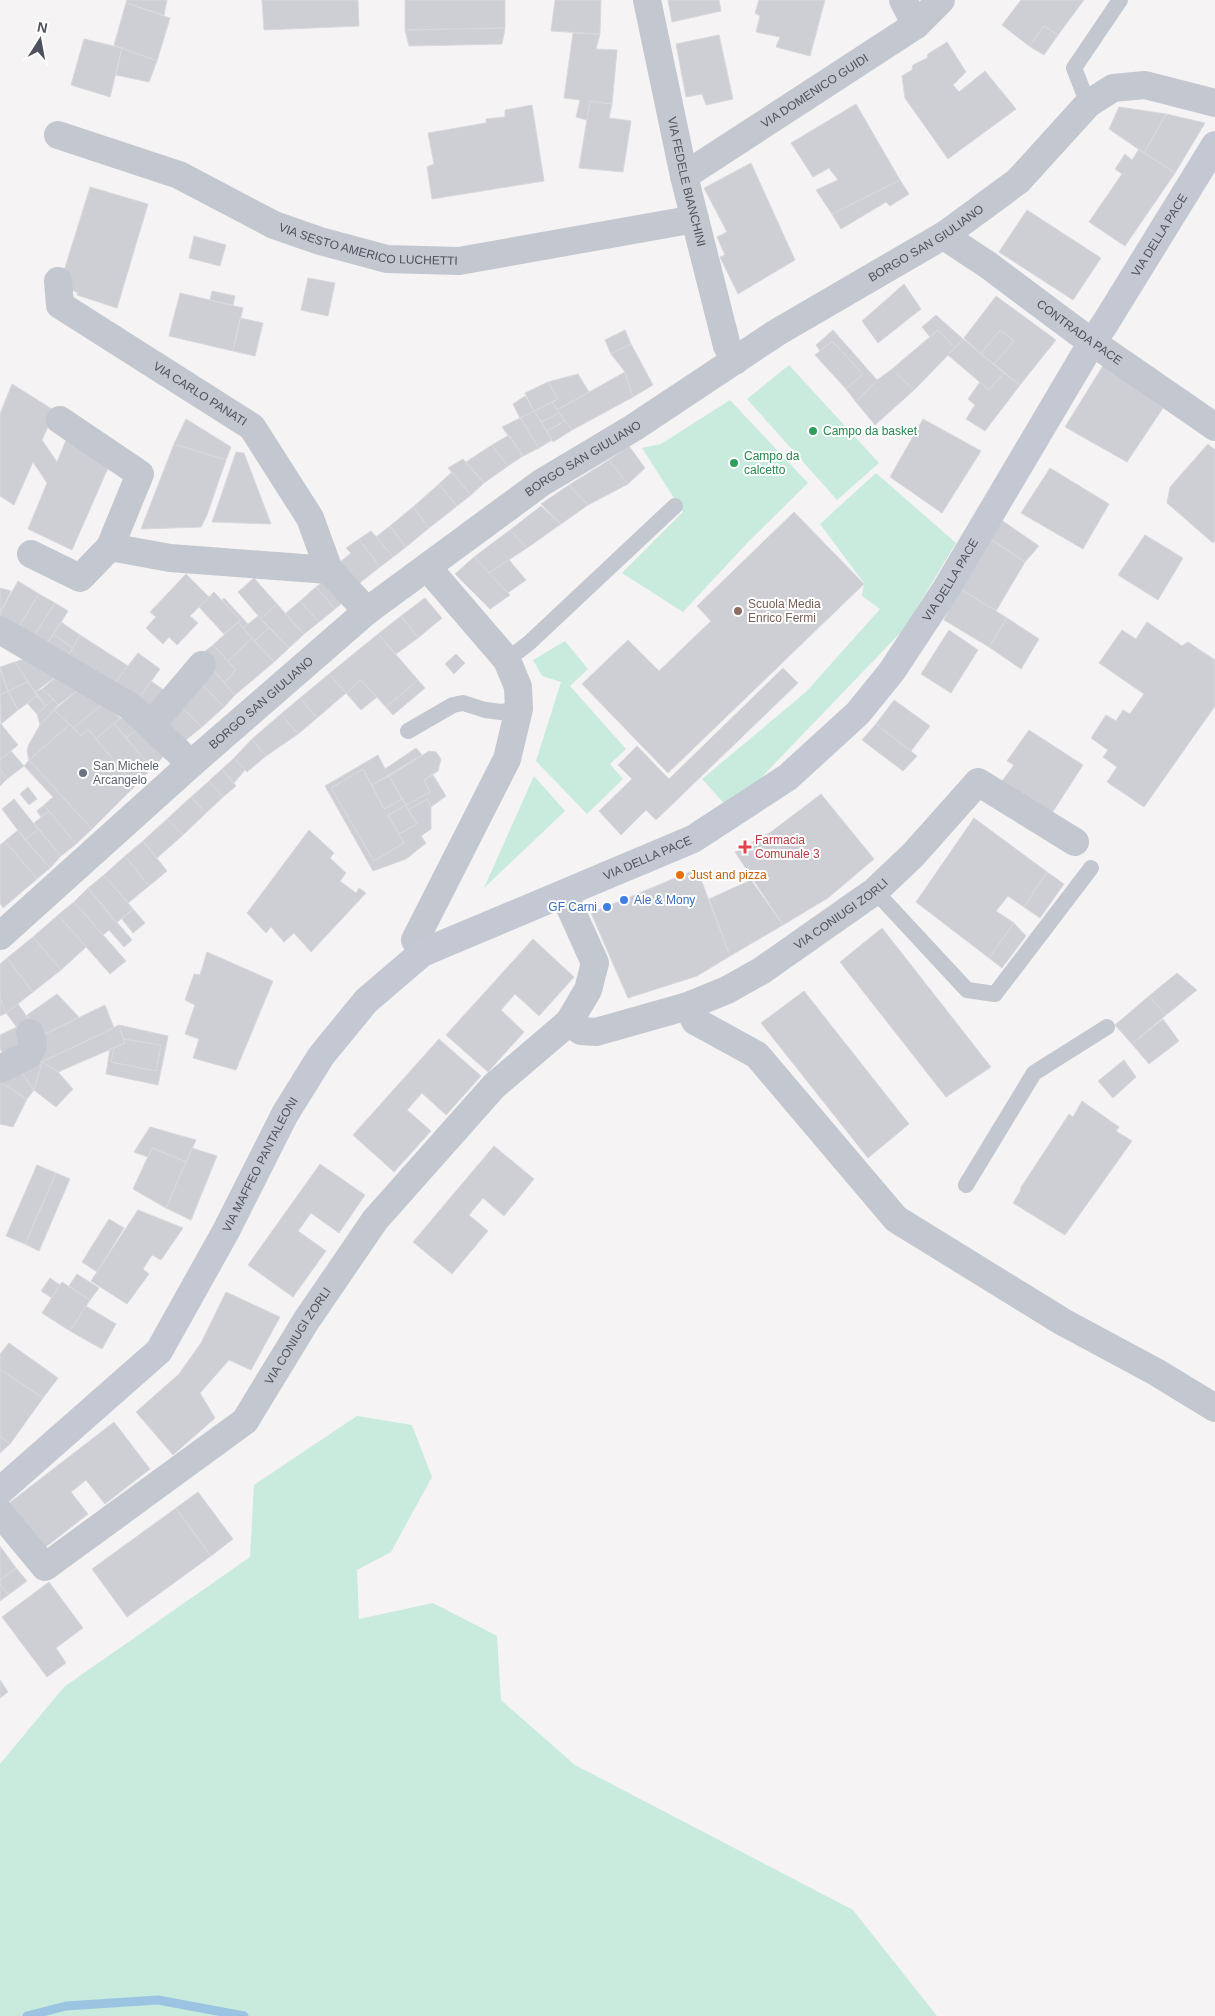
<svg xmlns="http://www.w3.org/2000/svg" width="1215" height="2016" font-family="Arial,sans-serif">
<rect width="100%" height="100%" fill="#f5f3f3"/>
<!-- green -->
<path fill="#c8ebde" d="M789 365 879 463 837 500 747 399Z
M730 400 808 483 749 541 683 612 622 573 683 512 642 448 661 444Z
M876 473 956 543 904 629 730 810 702 779 806 692 880 609 862 596 864 583 820 524Z
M565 641 588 669 570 686 626 749 610 764 623 779 587 814 536 761 561 682 542 676 533 660Z
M534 776 565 811 484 888Z
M357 1416 412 1425 432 1477 391 1552 357 1570 359 1619 433 1603 497 1636 501 1700 575 1765 853 1910 937 2016H0V1764L64 1687 250 1557 254 1485Z"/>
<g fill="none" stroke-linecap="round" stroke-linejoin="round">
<!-- stream -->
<path stroke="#9bc4e3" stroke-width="9" d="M27 2016 66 2006 158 2000 244 2016"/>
</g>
<!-- building -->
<path fill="#cecfd4" stroke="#d8d8dd" d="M127 0H167L164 15 126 3Z
M262 0H358L359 26 264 30Z
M405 0H505V28L405 30Z
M555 0H601L600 34 551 31Z
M668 0H719L721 11 672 22Z
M759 0H825L810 56 776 47 780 37 756 32 760 16 755 13Z
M1021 0H1084L1058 35 1044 26 1029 46 1002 25Z
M126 3 170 18 157 61 114 45Z
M1044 26 1058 35 1044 55 1029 46Z
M505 28 502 44 409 46 405 30Z
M573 33 600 34 596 49 617 50 612 104 590 101 587 120 576 117 580 100 564 98Z
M719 35 733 99 706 105 702 94 686 97 676 44Z
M84 39 122 48 110 97 71 85Z
M947 42 966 72 953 85 959 92 985 71 1016 109 948 159 905 98 902 76 912 70 913 65 927 58 928 54Z
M122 48 157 61 149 82 116 75Z
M590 101 612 104 609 118 631 121 623 172 579 168Z
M856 104 900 180 832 214 816 190 838 180 829 168 813 177 791 143Z
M532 105 544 181 432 199 427 167 434 164 428 133 486 123V119L505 117V110Z
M1119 107 1166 114 1144 153 1109 129Z
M1166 114 1205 123 1175 173 1144 153Z
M1139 149 1175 173 1125 246 1089 222 1122 174 1115 169 1125 154 1132 160Z
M751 163 795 260 738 294 720 257 725 255 717 237 727 232 704 188Z
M900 180 909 194 890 206 886 202 841 229 832 214Z
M90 187 148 204 117 308 77 295 78 293 60 284Z
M1027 210 1101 258 1073 300 999 252Z
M194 236 226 245 220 266 189 258Z
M308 278 335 283 328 316 301 310Z
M904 284 921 309 878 343 862 321Z
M212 291 235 296 233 305 210 300Z
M180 293 243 308 233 351 169 336Z
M996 296 1056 340 1020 385 994 364 1014 341 1000 330 981 354 964 338Z
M936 315 963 339 955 348 938 330 930 337 922 327Z
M240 318 263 323 255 356 233 351Z
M625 330 631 344 611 354 605 340Z
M833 330 877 380 856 402 846 389 863 374 832 341 820 351 816 345Z
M938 330 955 348 914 390 892 369Z
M1000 330 1014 341 994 364 981 354Z
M963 339 1004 373 989 390 948 355Z
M832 341 863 374 846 389 815 355Z
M631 344 653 385 633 397 625 372 611 354Z
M1104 364 1163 408 1127 462 1065 427Z
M892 369 914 390 875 425 856 402 877 380Z
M625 372 633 397 572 430 557 410Z
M1004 373 1020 385 985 431 966 419 975 405 968 399 980 382 989 390Z
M578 374 589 392 557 410 552 402 558 399 548 382Z
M548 382 558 399 534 411 525 393Z
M12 384 55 411 42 440 57 462 69 433 112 459 72 550 28 529 47 483 33 462 14 505 0 496V414Z
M525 396 534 411 520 418 513 404Z
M552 402 559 413 541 422 534 411Z
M534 411 552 440 539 448 520 418Z
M559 413 565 421 547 431 541 422Z
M520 418 539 448 523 456 502 427Z
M186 419 231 447 226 460 174 444Z
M923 419 981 451 942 513 890 477Z
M565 421 572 430 553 442 547 431Z
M509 435 523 456 508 466 492 445Z
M174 444 226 460 207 515 201 527 141 529Z
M1208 444 1215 450V540L1213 543 1167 503 1170 487Z
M492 445 508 466 484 483 466 462Z
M629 446 645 468 628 484 609 460Z
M236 452 244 453 271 524 212 522Z
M463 459 484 483 471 495 448 468Z
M609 460 628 484 588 505 569 485Z
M1050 468 1109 504 1083 549 1021 513Z
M452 472 471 495 457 506 439 484Z
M439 484 457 506 429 528 413 507Z
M569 485 588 505 561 524 541 504Z
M541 506 561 524 527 548 510 530Z
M413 507 429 528 406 547 390 526Z
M794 512 864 584 668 773 582 684 628 640 659 671 711 621 697 606Z
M1000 519 1039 546 1025 562 989 538Z
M390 526 406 547 393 557 376 537Z
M510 530 527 548 489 573 474 557Z
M371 531 393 557 380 567 359 539Z
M1145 535 1183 558 1158 600 1118 575Z
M989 538 1025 562 996 611 959 588Z
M359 539 380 567 357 585 340 562 351 553 346 548Z
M474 557 510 595 490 609 455 574Z
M509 560 526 580 508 593 489 573Z
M186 574 209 597 190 616 198 623 177 645 169 637 163 644 146 628 156 617 150 612Z
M254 578 277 604 261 619 238 592Z
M18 581 39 594 16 631 0 623V613Z
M324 581 342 603 335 609 316 587Z
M316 587 335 609 319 622 300 601Z
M0 588 11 591 0 613Z
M959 588 1007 618 989 647 944 620Z
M214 592 240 620 224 634 199 607Z
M39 594 55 603 32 639 16 631Z
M224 598 248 624 243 628 238 622 240 620 222 600Z
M425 598 442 618 418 638 401 616Z
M300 601 319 622 304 634 285 614Z
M55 603 68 611 45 648 32 639Z
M277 604 304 634 289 648 261 619Z
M258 616 269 628 254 641 243 628Z
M401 616 418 638 396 654 378 634Z
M1007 618 1039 639 1021 669 989 647Z
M61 622 80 635 73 648 53 634Z
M238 622 252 638 228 661 213 645Z
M1147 622 1182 646 1188 642 1215 660V706L1144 807 1107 782 1117 767 1103 757 1108 750 1091 738 1106 715 1116 721 1123 710 1130 714 1144 694 1099 663 1122 630 1136 639Z
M269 628 289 648 274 662 254 641Z
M949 630 978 650 951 693 921 674Z
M53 634 73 648 64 662 45 648Z
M378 634 418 680 386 707 361 680 346 693 329 674Z
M80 635 128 666 110 689 64 662Z
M252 638 274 662 235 695 224 683 236 670 228 661Z
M213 645 236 670 224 683 200 655Z
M138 653 160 669 134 705 110 689Z
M456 654 465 663 454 674 445 664Z
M36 655 62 672 35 692 15 662Z
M15 662 28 682 8 691 0 667Z
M783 668 798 683 656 820 646 810 621 835 599 811 632 779 618 765 637 746 669 779Z
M0 669 8 691 0 695Z
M213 669 235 695 224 707 199 681Z
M62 672 81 688 58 705 42 689Z
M329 674 346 693 317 718 300 698Z
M361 680 377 697 361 710 346 693Z
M418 680 425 688 393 715 386 707Z
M151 681 168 693 151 717 134 705Z
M199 681 224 707 202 727 178 704Z
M28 682 37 696 18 710 8 691Z
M81 688 103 704 73 728 54 710Z
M42 689 53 699 46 706 35 692Z
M8 691 18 710 1 724 0 695Z
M37 696 46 706 37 714 27 703Z
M300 698 317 718 298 734 281 714Z
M53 699 58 705 40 725 37 714Z
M894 700 930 726 911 751 876 724Z
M103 704 120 718 96 739 88 729 81 736 73 728Z
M178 704 202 727 182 743 160 722Z
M54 710 70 724 29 760 27 751 29 744 40 725Z
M130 711 143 724 126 738 114 723Z
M281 714 298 734 266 756 252 739Z
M114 723 152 768 135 786 96 739Z
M1 724 18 745 0 760V724Z
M70 724 81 736 88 729 135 786 92 829 29 760Z
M143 724 167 753 152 768 126 738Z
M876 724 917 756 903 771 862 740Z
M1029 730 1083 765 1052 813 1002 781 1014 765 1007 761Z
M252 739 266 756 247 772 234 758Z
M416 748 422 755 372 785 363 769 331 788 374 861 404 843 399 834 417 824 408 810 427 799 431 807V829L421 836 426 843 406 859 373 871 325 786 378 755 385 769Z
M11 751 24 766 7 779 0 769V760Z
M429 751 436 752 441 759 438 771 424 780 430 792 406 805 389 776Z
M234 758 245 770 234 783 222 769Z
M29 760 92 829 76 844 44 805 53 797 24 766Z
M0 769 7 779 0 786Z
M222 769 236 786 223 797 209 781Z
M363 769 384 809 402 799 406 805 388 815 404 843 374 861 331 788Z
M433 775 446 796 431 807 427 799 408 810 406 805 430 792 424 780Z
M389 776 402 799 384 809 372 785Z
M209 781 223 797 206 813 191 797Z
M28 787 37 799 29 805 20 794Z
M821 794 874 859 828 898 783 925 735 852 771 832Z
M191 797 206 813 183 835 167 819Z
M14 799 38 829 25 840 2 809Z
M44 805 49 811 41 817 37 811Z
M406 805 417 824 399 834 388 815Z
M49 811 76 844 61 856 34 823Z
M974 818 1047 872 1024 907 1008 896 996 911 1014 923 989 958 916 902Z
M167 819 183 835 157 858 143 841Z
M38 829 61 856 50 868 25 840Z
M18 830 50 868 37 879 5 841Z
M309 830 334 853 330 858 346 873 340 881 356 893 359 888 366 893 311 952 294 933 284 942 271 927 266 933 247 913Z
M5 841 37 879 3 908 0 903V845Z
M143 841 167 871 149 886 125 856Z
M125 856 149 886 128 903 104 875Z
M697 869 730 956 697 976 628 998 591 913Z
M1047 872 1064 884 1040 918 1024 907Z
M104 875 133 909 116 923 88 888Z
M751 880 783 925 730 956 709 899Z
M88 888 132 940 124 947 109 930 103 935 74 902Z
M74 902 126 961 110 974 58 915Z
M133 909 145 923 133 933 122 919Z
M58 915 86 947 61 970 33 937Z
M1014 923 1026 936 1002 968 989 958Z
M882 928 991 1067 946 1097 840 962Z
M33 937 61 970 33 992 7 958Z
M533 939 574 977 539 1016 515 994 501 1010 524 1032 488 1072 446 1035Z
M207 952 273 981 236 1070 193 1058 199 1039 185 1034 195 1005 185 1000 194 974 200 975Z
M7 958 33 992 6 1013 0 998V964Z
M1177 973 1197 990 1166 1015 1149 996Z
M804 991 909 1124 868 1158 761 1023Z
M57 994 79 1017 39 1037 27 1015Z
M1149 996 1166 1015 1132 1044 1115 1025Z
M0 998 6 1013 0 1016Z
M18 1004 33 1025 22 1034 6 1013Z
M105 1005 114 1028 42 1062 38 1058 39 1037Z
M1163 1019 1179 1041 1149 1064 1132 1044Z
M119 1025 168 1036 158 1085 106 1074 110 1049 114 1048 111 1062 156 1071 161 1045 123 1039Z
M119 1025 125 1043 58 1072 42 1062Z
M17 1027 25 1048 4 1057 0 1048V1035Z
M123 1039 161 1045 156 1071 111 1062 114 1048 125 1043Z
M439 1039 481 1076 446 1115 422 1093 407 1110 431 1131 394 1172 353 1135Z
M38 1058 42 1062 34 1090 19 1069Z
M1124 1060 1136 1077 1113 1098 1098 1081Z
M42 1062 58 1072 73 1089 56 1107 34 1090Z
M19 1069 34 1090 27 1099 0 1082Z
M0 1082 27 1099 13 1127 0 1124Z
M1082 1101 1119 1127 1116 1131 1132 1141 1065 1235 1013 1203 1021 1190 1020 1189 1069 1114 1073 1117Z
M150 1127 196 1140 186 1162 152 1148 148 1157 134 1152Z
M494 1146 534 1179 504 1216 483 1198 469 1215 488 1231 452 1274 413 1242Z
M152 1148 186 1162 166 1208 133 1189Z
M192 1148 217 1156 191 1220 166 1208Z
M320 1164 365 1195 339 1233 311 1213 298 1231 326 1251 293 1297 248 1265Z
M37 1165 56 1173 25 1244 6 1236Z
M56 1173 70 1179 39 1251 25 1244Z
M138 1210 183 1228 161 1260 152 1255 143 1269 149 1274 127 1304 91 1281Z
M109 1219 124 1228 97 1272 82 1262Z
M77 1274 99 1288 90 1300 69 1286Z
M50 1278 60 1285 52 1298 41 1291Z
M62 1282 90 1300 70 1331 42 1313Z
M226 1292 280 1317 251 1370 229 1360 200 1393 215 1418 173 1455 136 1412 179 1374 201 1343Z
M86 1306 116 1324 102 1349 70 1331Z
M9 1343 58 1378 43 1398 0 1369V1354Z
M0 1369 43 1398 10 1444 0 1436Z
M114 1422 150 1469 105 1504 86 1480 71 1492 88 1514 43 1549 8 1504Z
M0 1436 10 1444 0 1453Z
M198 1492 233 1539 211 1556 176 1508Z
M176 1508 211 1556 127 1617 92 1569Z
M0 1546 16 1568 0 1580Z
M16 1568 27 1581 8 1595 0 1584V1580Z
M49 1582 83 1628 56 1648 66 1663 47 1677 2 1617Z
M0 1584 8 1595 0 1601Z
M0 1680 8 1692 0 1698Z"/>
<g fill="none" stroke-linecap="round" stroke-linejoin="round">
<!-- service -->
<path stroke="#c3c7cf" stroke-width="16" d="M1088 104 1074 68 1120 0
M507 660 529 643 675 506
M408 731 453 705 463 703 485 710 501 712 519 709
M875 891 967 990 995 994 1091 868
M966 1185 1034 1073 1107 1027"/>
<!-- minor -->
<g stroke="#c3c7cf" stroke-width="28">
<path id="s1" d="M647 0 684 176 727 346 735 361"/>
<path d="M903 0 916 25"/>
<path id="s2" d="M58 135 179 175 274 225 320 241 387 259 459 261 695 219"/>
<path id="s3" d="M684 176 916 25 941 0"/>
<path id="s4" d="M946 234 953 242 988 265 1079 333 1215 427"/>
<path id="s5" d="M58 281 60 305 252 427 310 518 329 570 367 611"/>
<path d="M60 420 140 474 110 547"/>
<path d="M31 554 80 578 110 547 170 558 329 570"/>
<path d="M0 630 131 707 191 764"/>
<path d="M152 724 202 665"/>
<path id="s6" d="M0 936 191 764 367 611 541 483 633 428 776 333 946 234 1018 181 1088 104 1113 88 1145 85 1215 103"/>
<path d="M422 953 415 940 507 759 519 709 518 687 507 660 427 567"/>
<path d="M688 1006 695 1021 757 1055 896 1219 1063 1322 1156 1372 1215 1408"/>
<path id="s7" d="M569 1022 581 1031 596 1032 688 1006 727 990 761 971 875 891 913 855 978 782 1075 842"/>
<path d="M0 1069 28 1055 33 1045 30 1033"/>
<path id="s8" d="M0 1513 45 1567 245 1421 306 1321 375 1220 494 1086 569 1022 588 990 595 963 564 894"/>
</g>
<!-- secondary -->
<g stroke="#c3c8d3" stroke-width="28">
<path id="s9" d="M1106 322 1215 145"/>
<path id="s10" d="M0 1491 159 1351 226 1231 285 1114 321 1056 366 1001 422 953 693 839 788 777 858 713 892 671 946 589 1088 349"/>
</g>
<!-- secondary-bridge -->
<path stroke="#c3c8d3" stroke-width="28" d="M1088 349 1106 322"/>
</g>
<!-- markers -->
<g fill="#2e9e5b" stroke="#fff" stroke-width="2">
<circle cx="813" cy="431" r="5"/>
<circle cx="734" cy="463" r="5"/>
</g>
<circle fill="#8d6e63" stroke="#fff" stroke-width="2" cx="738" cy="611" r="5"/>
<circle fill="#6b7280" stroke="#fff" stroke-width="2" cx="83" cy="773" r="5"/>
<path fill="#e0444e" stroke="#fff" stroke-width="2" d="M742.5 839.5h5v5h5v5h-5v5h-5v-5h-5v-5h5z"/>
<circle fill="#e8710a" stroke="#fff" stroke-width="2" cx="680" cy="875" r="5"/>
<g fill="#3f7fe0" stroke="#fff" stroke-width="2">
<circle cx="624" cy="900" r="5"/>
<circle cx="607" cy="907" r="5"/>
</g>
<g text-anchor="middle" stroke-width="4" stroke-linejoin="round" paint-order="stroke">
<!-- street labels -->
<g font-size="12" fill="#4d525e" stroke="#fff">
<text dy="4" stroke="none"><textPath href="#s3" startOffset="156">VIA DOMENICO GUIDI</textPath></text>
<text dy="4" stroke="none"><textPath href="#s1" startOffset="186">VIA FEDELE BIANCHINI</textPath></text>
<text dy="4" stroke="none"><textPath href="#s9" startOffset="102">VIA DELLA PACE</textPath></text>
<text dy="4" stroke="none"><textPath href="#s2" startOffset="332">VIA SESTO AMERICO LUCHETTI</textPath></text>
<text dy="4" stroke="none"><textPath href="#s6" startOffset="1160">BORGO SAN GIULIANO</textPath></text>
<text dy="4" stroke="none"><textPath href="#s4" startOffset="166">CONTRADA PACE</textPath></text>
<text dy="4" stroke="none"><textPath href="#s5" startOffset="190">VIA CARLO PANATI</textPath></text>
<text dy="4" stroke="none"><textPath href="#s6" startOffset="755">BORGO SAN GIULIANO</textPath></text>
<text dy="4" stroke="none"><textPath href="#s10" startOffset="1358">VIA DELLA PACE</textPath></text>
<text dy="4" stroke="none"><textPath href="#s6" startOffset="350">BORGO SAN GIULIANO</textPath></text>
<text dy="4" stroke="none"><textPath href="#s10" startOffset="938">VIA DELLA PACE</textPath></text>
<text dy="4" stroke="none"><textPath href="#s7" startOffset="305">VIA CONIUGI ZORLI</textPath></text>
<text dy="4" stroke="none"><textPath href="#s10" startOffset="424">VIA MAFFEO PANTALEONI</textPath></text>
<text dy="4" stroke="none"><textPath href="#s8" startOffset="418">VIA CONIUGI ZORLI</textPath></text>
</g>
<!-- leisure labels -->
<g font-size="12" fill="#27864d" stroke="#fff" text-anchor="start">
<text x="823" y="435">Campo da basket</text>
<text x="744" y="460">Campo da<tspan x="744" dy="14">calcetto</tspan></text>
</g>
<!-- education labels -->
<g font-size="12" fill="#785e54" stroke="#fff" text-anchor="start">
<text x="748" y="608">Scuola Media<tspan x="748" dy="14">Enrico Fermi</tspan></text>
</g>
<!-- worship labels -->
<g font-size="12" fill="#5b616d" stroke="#fff" text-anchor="start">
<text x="93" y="770">San Michele<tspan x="93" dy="14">Arcangelo</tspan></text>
</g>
<!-- health labels -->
<g font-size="12" fill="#be3a42" stroke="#fff" text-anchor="start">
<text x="755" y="844">Farmacia<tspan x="755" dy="14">Comunale 3</tspan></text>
</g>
<!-- food labels -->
<g font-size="12" fill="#c56008" stroke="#fff" text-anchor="start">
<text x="690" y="879">Just and pizza</text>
</g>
<!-- shop labels -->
<g font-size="12" fill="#366cbe" stroke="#fff" text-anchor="start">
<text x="634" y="904">Ale &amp; Mony</text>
<text x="597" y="911" text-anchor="end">GF Carni</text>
</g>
</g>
<!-- north arrow -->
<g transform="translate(40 40) rotate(11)" stroke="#ffffff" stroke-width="4" paint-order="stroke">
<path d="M0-4L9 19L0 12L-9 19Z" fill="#4d525e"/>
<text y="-8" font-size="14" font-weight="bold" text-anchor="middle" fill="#4d525e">N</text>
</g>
</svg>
